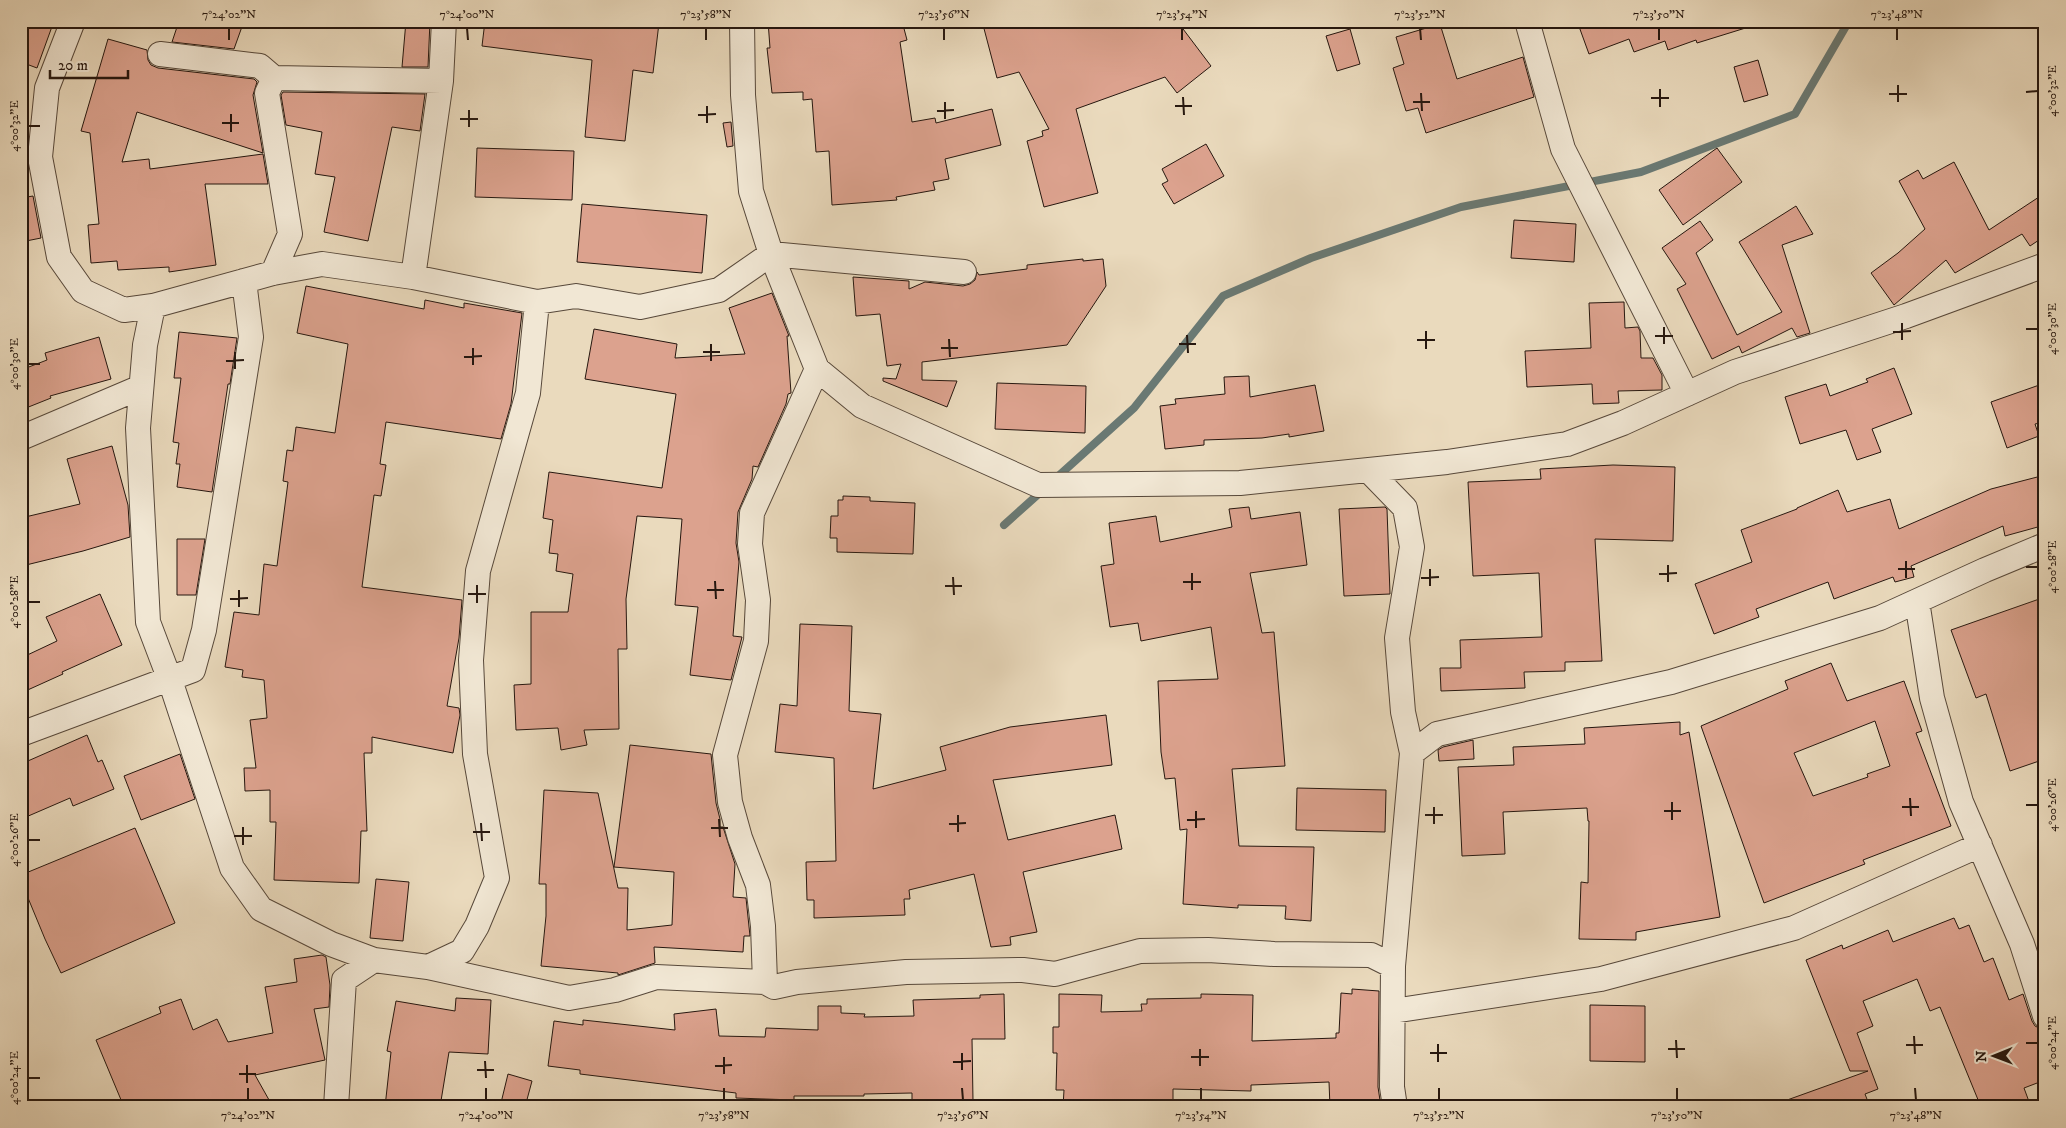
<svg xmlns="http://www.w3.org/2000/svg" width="2066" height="1128" font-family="'IM FELL DW Pica',serif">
<rect width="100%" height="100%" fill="#eadabd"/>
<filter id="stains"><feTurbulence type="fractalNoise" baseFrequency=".004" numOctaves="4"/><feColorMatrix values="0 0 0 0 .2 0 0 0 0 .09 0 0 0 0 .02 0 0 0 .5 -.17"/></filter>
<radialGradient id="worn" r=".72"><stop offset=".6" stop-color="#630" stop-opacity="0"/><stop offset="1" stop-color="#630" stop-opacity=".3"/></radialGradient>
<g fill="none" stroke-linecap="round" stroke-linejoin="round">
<!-- stream -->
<path stroke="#6a7973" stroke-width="8" d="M1055 479 1134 408 1223 296 1311 258 1461 207 1641 172 1795 114 1849 21
M1004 525 1043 490"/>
</g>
<!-- building -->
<path fill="#dca28e" stroke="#26170f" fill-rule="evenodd" d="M21 21H54L37 68 21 62Z
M179 21H244L234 49 172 42Z
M406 21H430L428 67H402Z
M485 21H641L659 23 653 73 633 70 625 141 585 137 592 60 482 46Z
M768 21H902L907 40 900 42 912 122 935 118 936 123 992 109 1001 145 945 159 949 179 933 182 935 190 896 197 897 200 832 205 829 151 816 152 812 99 803 100V92L772 93 767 48H770Z
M982 21H1177L1211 66 1177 93 1165 77 1076 109 1098 193 1044 207 1027 141 1043 136 1042 131 1049 129 1019 72 997 78Z
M1577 21H1752V26L1697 43 1696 40 1668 50 1665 41 1634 52 1629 39 1589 54Z
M1440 24 1457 79 1523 57 1534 97 1426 133 1418 108 1406 111 1393 68 1404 64 1396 37Z
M1350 29 1360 64 1337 71 1326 36Z
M108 39 147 50 148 60 151 65 158 68 254 79 257 82 253 95 263 153 137 112 122 162 149 159 150 169 263 154 268 184H205L216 265 169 272V267L118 270 117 261 91 263 88 225 99 224 90 133 81 131Z
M1758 60 1768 95 1744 102 1734 67Z
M283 92 425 94 420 131 392 127 368 241 324 232 335 177 315 174 322 132 286 125 281 95Z
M731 122 733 146 727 147 723 123Z
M1206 144 1224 176 1174 204 1162 184 1168 181 1162 169Z
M477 148 574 151 572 200 475 197Z
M1717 148 1742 182 1683 225 1659 190Z
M1954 162 1989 230 2045 193V236L2030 246 2022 234 1955 273 1946 260 1894 305 1871 273 1898 253 1925 229 1899 181 1918 170 1923 179Z
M33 196 41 238 21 242V198Z
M582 204 707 215 702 273 577 262Z
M1796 206 1813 234 1782 245 1810 333 1797 337 1792 328 1742 353 1739 346 1712 359 1677 289 1686 284 1662 248 1700 221 1713 240 1696 253 1737 335 1782 312 1739 242Z
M1514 220 1576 224 1574 262 1511 258Z
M1083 259V261L1103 259 1106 286 1067 345 922 362V380L957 381 947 407 883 381V378L896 379 901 364 887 366 880 314 856 316 853 277 909 281V289L925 282 963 286 970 284 975 280 977 272 979 275 1027 269V265Z
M306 286 424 309 425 300 464 308V303L522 313 511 404 501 439 386 422 380 464 386 465 381 496 374 495 362 587 462 600 459 638 447 706 459 708 460 715 453 753 372 737V753H364L367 831H361L359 883 274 880 276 822H270V790L245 791 244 768H256L250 720 267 718 264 680 242 677 243 670 225 667 234 612 259 615 264 564 277 566 288 482 283 481 287 450 293 451 296 427 335 433 348 344 297 333Z
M772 293 789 336H787L791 393 788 394 786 404 758 467 753 466 752 479 738 512 736 543 739 562 733 636 742 637 731 680 690 675 698 607 675 605 682 519 637 516 626 599 627 649H618L619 729 584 730 587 745 561 750 558 728 516 730 514 685 531 684V612H568L573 574 556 571 558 554 549 553 553 520 543 518 549 472 662 488 676 394 585 379 594 329 677 344 675 358 745 354 729 308Z
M1624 302 1625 328 1638 327 1640 331 1641 358H1653L1662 375V390L1618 391 1619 403 1593 404 1592 384 1527 387 1525 351 1591 348 1589 303Z
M179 332 237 338 230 384H228L212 492 177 487 180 464H176L179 443 173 442 181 378H174Z
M99 337 111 379 50 396 51 398 21 410V370L47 360 45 353Z
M1894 368 1912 414 1872 429 1881 452 1857 460 1846 430 1800 444 1785 397 1826 384 1830 396 1868 382 1866 379Z
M1249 376 1250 397 1315 385 1324 431 1289 437V434L1262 438 1204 440V445L1165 449 1160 406 1176 404 1175 399 1225 394 1224 377Z
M997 383 1086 386 1085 433 995 429Z
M2045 383V422L2035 424 2039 436 2007 448 1991 402Z
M112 446 128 505 130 537 83 551 26 565 21 544V518L80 504 67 459Z
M1613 465 1675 467 1673 541 1595 539 1602 661 1565 662V671L1524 672 1525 688 1441 691 1440 668H1461L1460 640 1542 637 1539 573 1473 576 1468 482 1541 479 1540 469Z
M2045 475V525L2005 536 2003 526 1911 566 1914 577 1895 582 1893 577 1834 599 1828 582 1756 609 1759 617 1714 634 1695 584 1752 562 1741 530 1797 509V508L1838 490 1847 512 1890 499 1899 529 1991 489Z
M843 496 870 497V501L915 503 913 554 837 552V538H830L831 516H838V500H843Z
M1249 507 1251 519 1300 512 1307 565 1250 573 1262 633 1274 632 1285 766 1232 769 1239 846 1314 847 1311 921 1285 919 1286 906 1238 905V908L1183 904 1187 829 1180 830 1175 778 1165 779 1161 752 1158 681 1218 679 1211 627 1141 641 1138 623 1110 627 1101 566 1114 564 1109 523 1156 516 1160 542 1232 527 1229 509Z
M1385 507 1387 509 1390 594 1344 596 1339 509Z
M177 539H205L196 595H177Z
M100 594 122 645 62 672 63 674 21 693V658L57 641 46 617Z
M2045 597V759L2010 771 1986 694 1976 698 1951 630Z
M800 624 852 626 849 711 881 714 873 789 946 770 940 747 1010 727 1106 715 1112 765 993 780 1008 840 1115 815 1122 849 1023 872 1037 932 1010 937 1011 945 991 947 974 874 909 890 910 899H904L905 915 814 918V900H807L806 862 836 861 834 758 775 752 780 704 797 706Z
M1831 663 1847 701 1904 681 1922 731 1916 733 1951 826 1863 860 1865 864 1764 903 1701 726 1788 689 1785 681ZM1875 721 1890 766 1867 774 1868 777 1813 796 1794 753Z
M1680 722V735L1689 732 1720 917 1636 932V940L1579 939 1581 882 1588 883 1589 821H1588L1587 808 1503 812 1505 854 1462 856 1458 767 1514 765 1513 747 1585 744 1584 728Z
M87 735 98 762 102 760 114 789 73 806 70 798 26 817 21 806V764Z
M1473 740 1474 759 1439 761 1438 750 1443 747Z
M630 745 711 754 716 803 720 819V827H723L735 864 733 897 746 898 750 936H744L743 952 654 947 655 963 618 975V973L541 966 546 916V884H539L544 790 598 793 618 888H628L627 930 672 925 674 872 614 867Z
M180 754 195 799 141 820 124 776Z
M1297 788 1386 790 1385 832 1296 830Z
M135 828 175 923 61 973 45 939 21 881V875Z
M376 879 409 882 403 941 370 938Z
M1954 918 1959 929 1969 925 1984 962 1993 958 2009 1000 2023 994 2032 1021 2035 1026 2041 1029 2045 1039V1080L2024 1088 2031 1107H1981L1940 1007 1930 1011 1917 979 1863 1001 1873 1026 1857 1033 1878 1089 1865 1094 1870 1107H1776V1104L1868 1071H1850L1806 960 1842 945 1843 949 1888 930 1893 942Z
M322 955 326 957 330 985 329 1007 314 1009 325 1060 255 1075 273 1107H124L96 1040 161 1013 159 1007 181 999 193 1030 217 1019 228 1042 273 1033 265 987 297 982 294 959Z
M1352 989 1379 991 1378 1087 1381 1107H1330L1329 1082 1251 1085V1091L1173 1089V1107H1063L1064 1090H1056L1057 1053H1053V1027H1059V994L1102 995 1101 1012 1142 1011 1141 1004H1147V999L1201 998V994L1253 995 1252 1041 1336 1038V1033H1339L1341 993 1352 994Z
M1004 994 1005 1039H972L973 1101 912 1102V1093L864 1094V1096H794V1100L736 1098V1093L580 1074V1070L548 1066 554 1021 583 1025V1020L675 1030 674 1014 716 1009 719 1036 765 1037 766 1028 818 1030V1006H841V1013L865 1014 864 1017 914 1016 913 1000 980 998V995Z
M456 998 491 1000 488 1054 449 1052 440 1107H385L391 1052 387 1051 396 1001 455 1011Z
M1590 1005 1645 1006V1062L1590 1061Z
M508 1074 532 1081 525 1107H500Z"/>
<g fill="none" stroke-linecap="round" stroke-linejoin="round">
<defs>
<path id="minor" d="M73 21 47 88 40 157 59 257 83 291 124 310 153 306 273 273 322 264 413 277 537 302 576 296 640 307 719 290 771 254 964 272
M742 21 743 95 751 191 771 254 817 369 752 513 750 544 758 600 756 641 725 755 730 802 740 838 758 885 763 926 765 982
M1527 21 1563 149 1687 394
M160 54 260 66 274 78 441 81
M273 273 290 234 267 93 274 78
M413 277 441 81 444 21
M153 306 145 345 138 428 148 622 170 680 232 868 261 909 331 944 374 960
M817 369 862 406 1038 485 1240 483 1447 462 1567 444 1623 423 1735 372 1906 316 2045 265
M21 438 141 387
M1368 470 1405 508 1412 547 1397 638 1403 712 1412 753 1393 966 1392 1087 1395 1107
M1917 601 1932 698 1961 802 2022 944 2045 1016
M21 734 193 670 204 630 251 337 244 281
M1412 753 1437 734 1671 682 1880 618 1985 570 2045 545
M428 967 462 951 477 926 497 878 475 754 471 660 478 571 528 393 537 302
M1393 1011 1601 979 1794 928 1980 845
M336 1107 344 980 374 960 428 967 569 998 615 990 656 977 765 982 774 987 797 982 906 972 1023 970 1055 974 1140 951 1208 950 1274 954 1371 955 1393 966"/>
</defs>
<!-- minor casing -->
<use href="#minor" stroke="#57483a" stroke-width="26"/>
<!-- minor -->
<use href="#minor" stroke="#f1e7d4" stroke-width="24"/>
</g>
<!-- ticks -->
<path fill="none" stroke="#26170f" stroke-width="2" d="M229 28V40M467 28 468 40M706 28V40M944 28V40M1182 28V40M1420 28 1421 40M1659 28V40M1897 28V40M1898 85V102M1660 89V107M2026 92 2038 91M1421 93 1422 111M1889 94H1907M1183 97 1184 115M1651 98H1669M945 102V119M1413 102H1430M707 106V123M1175 106H1192M469 110V127M937 111 954 110M231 114V132M698 115 716 114M460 119H478M222 123H239M28 126H40M1902 323V340M1664 327V344M2026 329H2038M1426 331V349M1893 332 1911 331M1187 335 1188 353M1655 336H1673M949 339 950 357M1417 340H1435M711 344V361M1179 344H1196M473 348V365M941 348H958M235 352V369M703 352H720M464 357 482 356M226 361 244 360M28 364H40M1906 561V578M1668 565V582M2026 567H2038M1430 569V586M1898 569H1915M1192 573V590M1659 574 1677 573M953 577 954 595M1421 578 1439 577M715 581 716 599M1183 582H1201M477 585V603M945 586H962M239 590V607M707 590H724M468 594H486M230 599 248 598M28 602H40M1910 798 1911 816M1672 802V820M2026 805H2038M1434 807V824M1902 807H1919M1196 811V828M1664 811H1681M958 815V832M1425 815H1443M719 819 720 837M1187 820 1205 819M481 823 482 841M949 824 966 823M243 827V845M711 828H728M473 832H490M234 836H252M28 840H40M1914 1036 1915 1054M1676 1040 1677 1058M2026 1043H2038M1438 1044V1062M1906 1045H1923M1200 1049V1066M1668 1049H1685M962 1053V1070M1430 1053H1447M724 1057V1074M1191 1057H1209M485 1061 486 1078M953 1062 971 1061M247 1065V1083M715 1066 732 1065M477 1070H494M239 1074H256M28 1078H40M248 1088V1100M486 1088V1100M724 1088V1100M962 1088 963 1100M1201 1088V1100M1439 1088V1100M1677 1088V1100M1915 1088 1916 1100"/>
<!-- margin -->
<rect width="2066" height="1128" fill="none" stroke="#eadabd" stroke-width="55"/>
<!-- north arrow -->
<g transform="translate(1994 1056) rotate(269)" stroke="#f1e7d4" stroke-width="4" paint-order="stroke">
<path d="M0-4L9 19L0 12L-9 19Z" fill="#26170f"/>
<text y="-8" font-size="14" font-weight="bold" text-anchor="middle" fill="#26170f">N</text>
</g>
<!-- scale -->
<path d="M50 70v8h78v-8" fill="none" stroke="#26170f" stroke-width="2.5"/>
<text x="58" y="70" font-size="15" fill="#26170f" stroke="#f1e7d4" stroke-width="4" paint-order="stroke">20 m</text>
<rect x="28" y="28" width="2010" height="1072" fill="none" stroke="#26170f" stroke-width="2"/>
<g font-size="12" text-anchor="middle" fill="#26170f">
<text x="229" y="18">7°24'02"N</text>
<text x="467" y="18">7°24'00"N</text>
<text x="706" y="18">7°23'58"N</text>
<text x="944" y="18">7°23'56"N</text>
<text x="1182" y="18">7°23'54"N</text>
<text x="1420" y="18">7°23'52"N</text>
<text x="1659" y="18">7°23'50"N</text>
<text x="1897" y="18">7°23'48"N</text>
<text transform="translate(2052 91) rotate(-90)" y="4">4°00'32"E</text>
<text transform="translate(14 126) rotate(-90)" y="4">4°00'32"E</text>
<text transform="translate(2052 329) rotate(-90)" y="4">4°00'30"E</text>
<text transform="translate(14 364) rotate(-90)" y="4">4°00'30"E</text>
<text transform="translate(2052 567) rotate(-90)" y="4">4°00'28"E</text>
<text transform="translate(14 602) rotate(-90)" y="4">4°00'28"E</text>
<text transform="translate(2052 805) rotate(-90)" y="4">4°00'26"E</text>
<text transform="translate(14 840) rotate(-90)" y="4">4°00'26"E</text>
<text transform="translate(2052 1043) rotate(-90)" y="4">4°00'24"E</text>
<text transform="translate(14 1078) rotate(-90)" y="4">4°00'24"E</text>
<text x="248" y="1119">7°24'02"N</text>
<text x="486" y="1119">7°24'00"N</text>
<text x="724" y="1119">7°23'58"N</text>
<text x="963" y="1119">7°23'56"N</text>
<text x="1201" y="1119">7°23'54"N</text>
<text x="1439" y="1119">7°23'52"N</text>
<text x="1677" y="1119">7°23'50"N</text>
<text x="1916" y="1119">7°23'48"N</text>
</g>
<rect width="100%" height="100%" filter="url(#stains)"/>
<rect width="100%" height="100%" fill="url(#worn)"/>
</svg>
